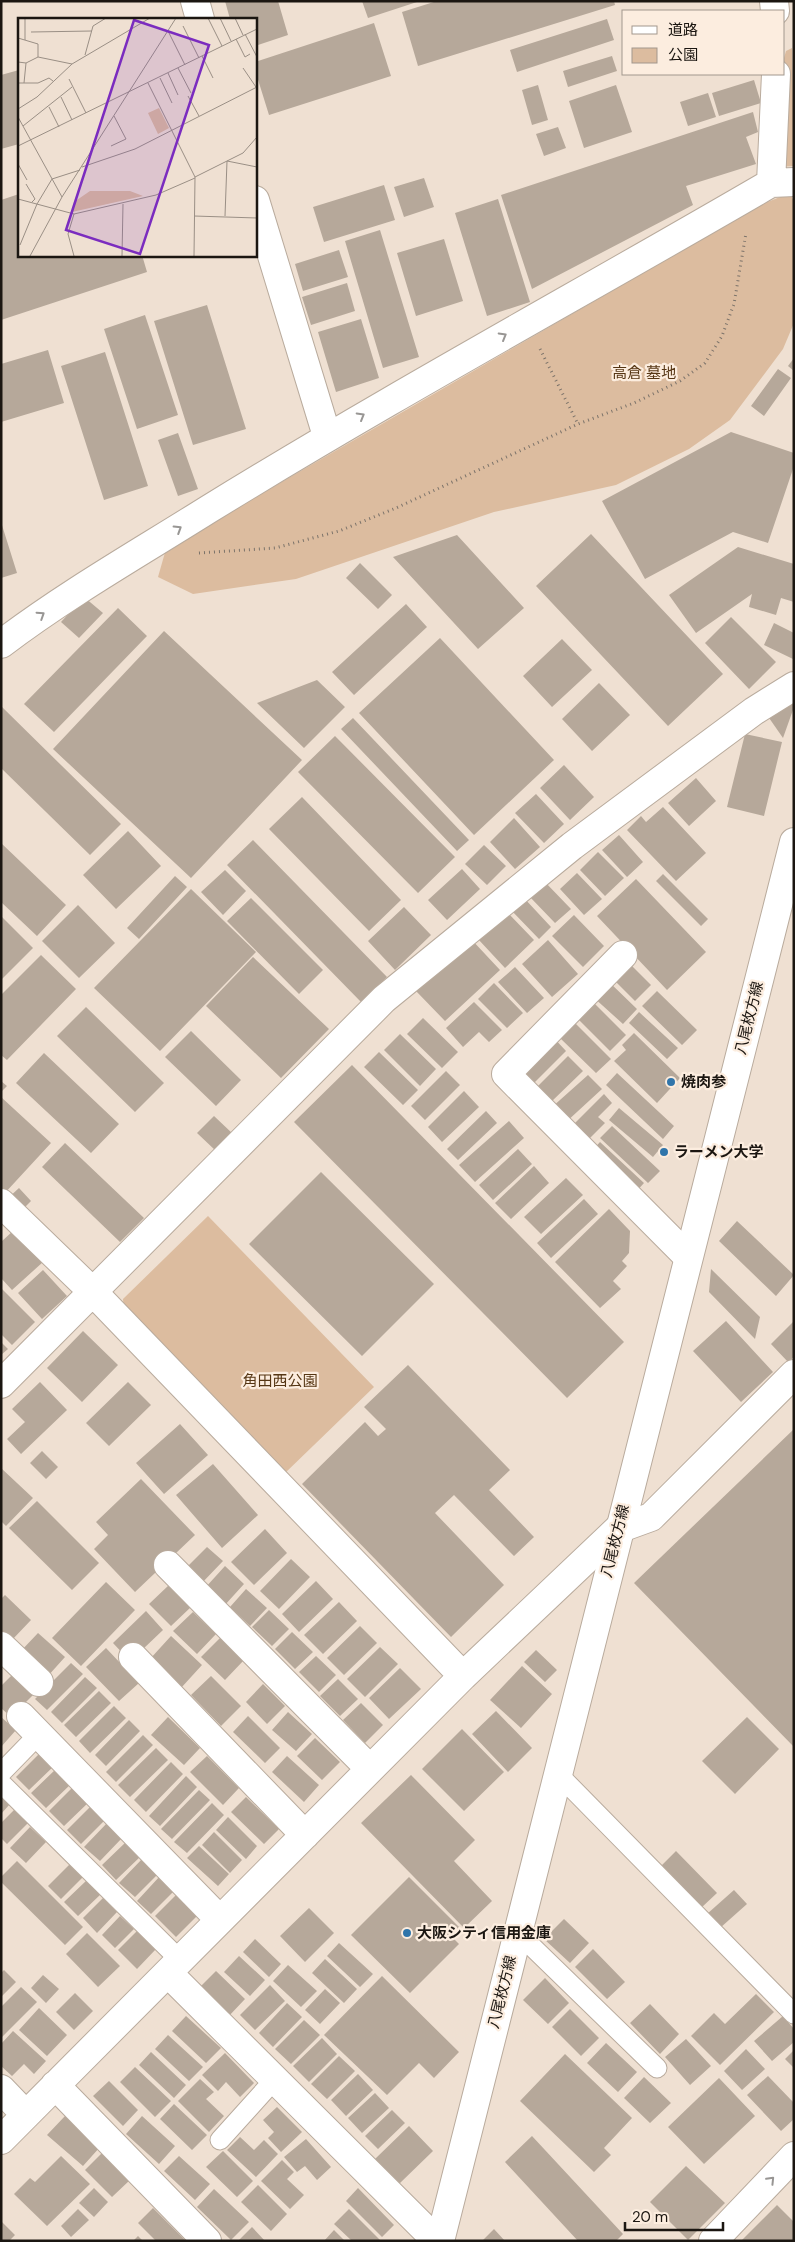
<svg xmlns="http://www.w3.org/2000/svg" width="795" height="2242" font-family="'DM Sans','Noto Sans JP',sans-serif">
<rect width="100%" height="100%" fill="#efe0d2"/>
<!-- green -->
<path fill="#dcbc9f" d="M792 48 794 166 778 167 784 58 786 51Z
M780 197H792L794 202V323L783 349 730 420 689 449 616 485 494 512 296 579 193 594 158 577 166 549 760 205Z
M208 1216 374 1387 283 1475 124 1312 123 1299Z"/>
<!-- building -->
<path fill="#b6a89a" d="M225 1H278L288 35 255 46V19H230Z
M362 1H417V2L368 18Z
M437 1H614L615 5 418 66 402 12Z
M607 19 614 40 517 72 510 50Z
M374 23 391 76 269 115 255 70V62Z
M612 56 617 71 568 87 563 71Z
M19 70V144L1 149V75Z
M754 80 761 103 719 116 712 93Z
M538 85 548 120 532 125 522 90Z
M616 85 632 132 584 148 569 101Z
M708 93 716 117 688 126 680 102Z
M753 112 758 132 746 137 756 164 686 186 693 205 532 289 501 195Z
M558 127 566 148 544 156 536 134Z
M424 178 434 207 404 217 394 187Z
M384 185 395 220 324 242 313 207Z
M19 194V255H142L147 272 1 320V200Z
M498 199 530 302 487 316 455 213Z
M380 230 419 357 383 368 345 241Z
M444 239 463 301 416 316 397 253Z
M339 250 348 277 303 291 295 264Z
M347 283 355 311 311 325 302 297Z
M207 305 246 429 193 445 154 321Z
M145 315 178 415 137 429 104 329Z
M361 319 379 378 336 392 318 332Z
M48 350 64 403 1 422V364Z
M105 352 148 486 104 500 61 366Z
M794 358V371L788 366Z
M778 369 791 378 764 416 751 406Z
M731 432 794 453V466L768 543 733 532 645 579 602 501Z
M178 433 198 489 178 496 158 440Z
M1 522 17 573 1 578Z
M591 534 723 674 668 726 536 586Z
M457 535 524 608 478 649 393 557Z
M738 547 794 564V602L781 598 776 615 749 607 752 594 696 633 669 595Z
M360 563 392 595 378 609 346 578Z
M84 597 103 613 79 638 61 622Z
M406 604 427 627 354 695 332 672Z
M118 608 147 636 54 732 24 704Z
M731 617 776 662 749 689 705 643Z
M774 623 794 633 793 659 764 645Z
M164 631 302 760 191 878 53 749Z
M440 638 554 760 474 835 359 713Z
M562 639 592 670 552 707 523 676Z
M317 680 345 707 304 748 257 703Z
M599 683 630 715 592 751 562 719Z
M794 697V707L783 738 767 715Z
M1 706 121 824 90 855 1 768Z
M353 718 469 840 457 851 341 729Z
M745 734 782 742 764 816 727 807Z
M335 736 455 857 418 893 298 772Z
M564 765 594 797 570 820 540 788Z
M696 778 716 801 689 826 668 803Z
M536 794 564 824 544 843 515 813Z
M302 797 401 900 369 931 269 829Z
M663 807 706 853 676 881 627 830 641 816 646 822Z
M514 818 540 847 515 869 490 842Z
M128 831 161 866 116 909 83 875Z
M619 835 643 862 627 877 602 850Z
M253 840 387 977 361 1002 227 865Z
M1 843 66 905 37 936 1 902Z
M484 845 506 866 487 885 465 864Z
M598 852 624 878 605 896 580 870Z
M462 869 480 889 447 920 428 900Z
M225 870 246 891 223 915 201 892Z
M577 873 602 899 584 915 560 889Z
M663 874 708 919 701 926 656 881Z
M175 876 187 887 139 939 127 928Z
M636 879 706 952 667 990 597 916Z
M544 881 571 909 555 923 529 896Z
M191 889 256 952 160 1051 94 988Z
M251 898 323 970 299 994 227 921Z
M524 898 551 927 539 939 511 910Z
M78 905 115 943 79 978 42 941Z
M404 907 431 935 395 970 368 941Z
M507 912 534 940 505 968 478 939Z
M574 915 604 946 583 967 552 936Z
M1 916 33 948 1 980Z
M471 939 500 970 445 1021 416 991Z
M548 940 578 974 552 997 522 964Z
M41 955 76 989 7 1060 1 1055V995Z
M253 957 329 1029 281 1078 206 1006Z
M625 959 651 985 635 1001 609 975Z
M515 967 544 998 527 1013 498 982Z
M607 980 637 1009 623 1024 592 996Z
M494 983 523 1013 507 1028 478 999Z
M657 991 697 1030 682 1045 642 1006Z
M474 1002 502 1030 489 1042 479 1032 463 1047 446 1028Z
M593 1002 626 1035 610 1051 577 1018Z
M86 1007 164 1083 135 1112 57 1036Z
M639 1012 678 1048 667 1059 629 1023Z
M423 1018 458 1052 442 1068 407 1034Z
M575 1023 611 1059 596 1073 560 1038Z
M191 1031 241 1080 216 1106 165 1057Z
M634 1033 680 1078 657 1103 614 1061 626 1050 622 1045Z
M400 1034 436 1069 420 1086 384 1050Z
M552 1036 566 1051 531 1086 516 1071Z
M379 1052 418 1090 403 1105 364 1067Z
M44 1053 119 1124 91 1153 16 1083Z
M568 1056 583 1071 549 1104 534 1090Z
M352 1065 624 1342 567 1398 294 1122Z
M446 1071 460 1085 425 1120 411 1106Z
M617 1073 674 1126 663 1139 606 1085Z
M588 1075 602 1089 565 1123 551 1108Z
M1 1081 7 1086 1 1092Z
M464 1091 479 1107 442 1142 428 1127Z
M604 1094 612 1103 598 1117 605 1123 588 1140 573 1125Z
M1 1097 51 1143 4 1194 1 1191Z
M619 1108 663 1145 653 1157 609 1120Z
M486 1111 497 1123 458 1160 447 1149Z
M214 1116 233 1134 216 1151 197 1133Z
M509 1121 524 1138 475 1182 459 1165Z
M612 1126 660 1171 648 1183 600 1138Z
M600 1142 644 1183 634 1194 590 1153Z
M65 1143 144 1218 120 1242 42 1167Z
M518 1149 532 1164 493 1200 479 1185Z
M534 1166 549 1183 511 1219 495 1203Z
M321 1172 434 1284 362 1356 249 1244Z
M566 1178 583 1195 541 1234 524 1217Z
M19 1188 31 1201 19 1213 6 1200Z
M584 1199 598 1214 551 1258 537 1243Z
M609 1209 630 1231 629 1253 622 1261 627 1266 613 1281 621 1289 600 1308 555 1262Z
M737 1221 794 1275 776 1296 719 1241Z
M14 1230 43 1262 12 1290 1 1278V1242Z
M711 1269 760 1317 755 1339 709 1292Z
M43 1270 67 1296 42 1319 18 1293Z
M1 1288 35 1322 12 1345 1 1334Z
M726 1321 773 1372 741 1402 693 1351Z
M794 1321V1357L788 1362 771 1344Z
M83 1331 118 1365 82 1402 47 1368Z
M1 1342 8 1349 1 1355Z
M408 1365 510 1470 489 1490 534 1537 514 1556 454 1495 435 1513 504 1585 451 1637 302 1484 365 1422 378 1436 386 1429 364 1407Z
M40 1382 67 1410 21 1454 7 1439 25 1422 12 1409Z
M128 1382 151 1405 109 1446 86 1423Z
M180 1424 208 1455 164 1494 136 1463Z
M794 1429V1747L634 1583Z
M42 1451 58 1467 46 1479 30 1463Z
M213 1464 258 1515 222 1548 176 1495Z
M1 1468 33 1498 6 1526 1 1521Z
M141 1479 195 1535 135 1592 94 1549 108 1535 96 1522Z
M37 1501 99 1563 72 1590 9 1528Z
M265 1529 287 1553 254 1585 231 1562Z
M207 1547 223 1561 200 1585 184 1570Z
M291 1559 310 1577 279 1609 260 1591Z
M225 1566 244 1584 224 1606 205 1588Z
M316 1581 333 1599 299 1632 282 1614Z
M106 1582 135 1610 81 1666 52 1638Z
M169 1585 191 1607 171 1626 149 1604Z
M246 1589 267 1608 250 1626 230 1607Z
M5 1595 31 1620 12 1640 1 1630V1599Z
M339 1602 357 1621 323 1654 304 1635Z
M269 1610 289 1629 272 1646 252 1627Z
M146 1611 163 1630 142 1650 127 1658 113 1643Z
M193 1612 216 1634 197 1654 173 1631Z
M360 1626 377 1643 344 1675 327 1658Z
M292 1632 313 1652 295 1669 275 1649Z
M38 1633 65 1657 47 1677 20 1652Z
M171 1636 202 1665 181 1688 150 1659Z
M220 1638 244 1660 225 1680 201 1657Z
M380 1647 398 1664 365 1697 347 1679Z
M106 1648 139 1683 119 1701 86 1667Z
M536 1650 557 1670 545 1682 524 1662Z
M316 1656 336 1675 319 1692 299 1672Z
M71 1663 83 1674 47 1710 35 1699Z
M522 1666 552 1694 521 1728 490 1700Z
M400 1668 421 1689 389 1719 369 1698Z
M16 1671 37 1691 11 1717 1 1708V1686Z
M211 1676 241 1706 221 1726 191 1695Z
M85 1677 97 1688 62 1723 51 1712Z
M338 1679 358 1699 340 1716 320 1696Z
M263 1684 285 1706 267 1724 246 1702Z
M99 1691 111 1703 76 1737 64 1725Z
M361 1703 383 1725 365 1743 343 1720Z
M114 1706 126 1718 90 1753 79 1741Z
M496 1711 532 1748 508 1772 472 1734Z
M288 1712 312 1734 296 1751 272 1730Z
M248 1716 280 1748 265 1763 233 1732Z
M1 1717 16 1730 1 1747Z
M168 1717 200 1748 184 1765 151 1735Z
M747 1717 779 1749 735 1794 702 1761Z
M129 1720 140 1731 106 1766 95 1755Z
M462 1729 504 1772 464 1811 422 1769Z
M143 1735 153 1745 116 1782 106 1772Z
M315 1738 340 1762 322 1780 297 1756Z
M156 1748 168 1760 130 1797 118 1785Z
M41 1752 54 1766 29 1790 16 1777Z
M207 1756 239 1788 223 1805 190 1772Z
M287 1756 319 1785 304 1802 272 1772Z
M171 1762 183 1774 146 1812 134 1800Z
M56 1769 71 1784 46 1808 31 1793Z
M411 1775 475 1840 454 1861 492 1901 464 1928 361 1823Z
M186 1776 197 1787 160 1826 149 1816Z
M74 1786 90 1801 64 1826 49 1811Z
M199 1790 210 1800 172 1839 161 1829Z
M1 1796 10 1804 1 1814Z
M246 1797 279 1829 264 1844 231 1812Z
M212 1803 224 1815 187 1853 174 1842Z
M92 1805 106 1819 81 1844 67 1830Z
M14 1810 28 1823 7 1844 1 1838V1823Z
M228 1817 257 1846 246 1859 216 1830Z
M108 1822 123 1837 100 1861 84 1847Z
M30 1827 46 1842 26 1863 10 1848Z
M214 1832 242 1860 230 1873 202 1845Z
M127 1841 141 1856 116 1880 102 1865Z
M199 1846 229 1874 218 1886 187 1858Z
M676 1851 717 1893 701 1908 661 1866Z
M143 1858 159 1873 135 1897 119 1883Z
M17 1861 83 1927 65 1945 1 1882V1877Z
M71 1863 84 1876 61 1899 48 1886Z
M160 1876 175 1890 151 1914 137 1901Z
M409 1877 459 1927 451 1936 459 1944 410 1993 351 1935Z
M87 1880 101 1894 78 1916 64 1902Z
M734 1890 747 1904 720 1928 707 1914Z
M177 1894 198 1915 176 1937 155 1916Z
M103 1898 117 1912 97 1933 83 1918Z
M309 1908 334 1933 305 1962 280 1936Z
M120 1916 134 1929 115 1948 102 1935Z
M564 1919 589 1943 570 1963 544 1939Z
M137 1931 156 1949 137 1969 118 1950Z
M87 1933 120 1966 98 1987 66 1954Z
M255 1939 281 1964 269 1977 243 1952Z
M339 1943 373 1974 360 1987 327 1956Z
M593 1949 625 1982 607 1999 575 1967Z
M239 1956 265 1980 250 1996 224 1972Z
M325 1959 357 1989 344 2003 312 1973Z
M288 1965 317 1991 301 2007 273 1981Z
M4 1970 16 1982 1 1997V1973Z
M216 1971 245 1999 228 2017 199 1988Z
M43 1975 59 1989 46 2003 31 1988Z
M382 1976 459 2052 434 2078 419 2063 387 2095 324 2035Z
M545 1978 569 2003 548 2024 523 2000Z
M270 1985 285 2001 255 2030 240 2015Z
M21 1987 37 2002 1 2038V2007Z
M325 1989 340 2003 320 2024 305 2010Z
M75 1993 93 2011 74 2030 56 2012Z
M756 1994 774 2012 720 2065 691 2036 714 2013 725 2024Z
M287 2003 302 2017 273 2047 259 2033Z
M650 2004 679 2034 660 2054 630 2023Z
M39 2008 67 2035 47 2056 19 2030Z
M570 2009 599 2038 581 2056 552 2027Z
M186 2016 221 2048 206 2063 172 2031Z
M783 2016 794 2029V2042L772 2061 754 2041Z
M304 2020 320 2035 291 2064 275 2049Z
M13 2031 46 2061 34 2074 24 2064 12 2076 1 2066V2044Z
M168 2035 203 2067 189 2081 155 2049Z
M322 2038 337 2054 309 2082 293 2066Z
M686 2039 711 2066 690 2085 665 2057Z
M606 2043 637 2072 618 2092 587 2063Z
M746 2049 765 2069 742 2090 724 2071Z
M794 2050V2068L785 2059Z
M151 2052 186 2085 174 2098 139 2065Z
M225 2053 254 2083 240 2097 226 2082 218 2091 202 2075Z
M565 2054 632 2118 604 2148 611 2155 594 2172 520 2101Z
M339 2056 355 2071 327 2099 311 2084Z
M135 2067 171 2101 155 2117 120 2082Z
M358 2074 373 2090 346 2116 331 2100Z
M768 2076 794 2103V2119L781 2131 747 2095Z
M644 2077 671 2103 650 2123 624 2098Z
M719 2078 755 2116 704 2164 668 2127Z
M200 2079 214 2092 206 2099 224 2116 209 2132 178 2101Z
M109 2081 138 2110 123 2126 93 2096Z
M375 2093 389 2108 362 2133 348 2118Z
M174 2104 207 2135 192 2150 160 2119Z
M277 2107 302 2132 281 2152 268 2138 274 2132 263 2120Z
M392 2110 405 2123 378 2149 365 2136Z
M65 2116 100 2147 83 2166 47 2135Z
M142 2116 175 2146 159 2164 126 2134Z
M409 2126 433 2151 399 2184 375 2159Z
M532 2136 623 2234 616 2241H578L505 2162Z
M240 2137 254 2150 264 2140 278 2154 256 2177 227 2150Z
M306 2139 331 2167 317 2180 305 2166 297 2172 284 2157Z
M223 2151 253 2181 237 2197 206 2167Z
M102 2153 130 2180 112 2197 85 2170Z
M61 2156 90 2184 47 2226 14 2194 30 2178 35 2182Z
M179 2156 210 2184 195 2200 164 2171Z
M282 2160 294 2172 287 2179 304 2195 290 2209 261 2181Z
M686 2166 725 2203 688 2240 650 2202Z
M258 2185 287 2214 271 2231 241 2202Z
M94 2188 108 2202 94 2217 79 2203Z
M358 2188 394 2225 382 2237 346 2201Z
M214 2189 249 2222 231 2240 197 2207Z
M777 2205 794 2222V2241H741Z
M153 2208 185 2240 184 2241H156L138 2223Z
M78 2209 89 2220 71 2237 61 2226Z
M349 2209 381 2241H352L334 2224Z
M1 2221 15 2235 9 2241H1Z
M252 2227 265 2241H238Z
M494 2229 505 2241H482Z
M334 2230 345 2241H324Z
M138 2236 143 2241H133Z"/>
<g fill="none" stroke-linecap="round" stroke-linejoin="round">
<defs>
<path id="lane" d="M1 1773 39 1734
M557 1773 794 2014
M1 1783 180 1960
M517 1932 657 2068
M220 2140 275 2079"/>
<path id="street" d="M195 1 200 19
M774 1 775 11
M771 183 776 74
M255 200 327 436
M1 644C67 594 139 553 209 509 394 395 584 292 771 183L794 182
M623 955 506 1074 688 1257
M1 1203 93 1292 463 1676
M1 1384 384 999 572 846 754 711 794 686
M168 1565 370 1769
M1 1646 39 1682
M133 1657 305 1835
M21 1716 220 1920
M168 1973 437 2241
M55 2085 207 2241
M1 2089 26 2115
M1 2140 463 1676 618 1529 651 1517 794 1374
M713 2241 794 2156"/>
<path id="primary" d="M440 2241 794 842"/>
</defs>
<!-- lane casing -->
<use href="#lane" stroke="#b9ab9d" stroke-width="21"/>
<!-- street casing -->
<use href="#street" stroke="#b9ab9d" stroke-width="30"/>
<!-- primary casing -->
<use href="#primary" stroke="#b9ab9d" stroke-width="30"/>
<!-- path -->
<path stroke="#7c736a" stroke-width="3" stroke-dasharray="1 4" stroke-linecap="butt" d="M540 349 578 424
M199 553 275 548 339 531 396 508 578 424 634 403 680 381 705 363 722 336 734 304 746 233"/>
<!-- lane -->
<use href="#lane" stroke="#fff" stroke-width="19"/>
<!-- street -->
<use href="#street" stroke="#fff" stroke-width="28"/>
<!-- primary -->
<use href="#primary" stroke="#fff" stroke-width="28"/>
</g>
<!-- one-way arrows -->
<defs><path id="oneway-chevron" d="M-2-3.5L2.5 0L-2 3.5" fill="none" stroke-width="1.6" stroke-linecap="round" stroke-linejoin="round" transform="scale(1.25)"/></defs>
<g stroke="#989694">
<use href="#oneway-chevron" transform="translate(503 336) rotate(-30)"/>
<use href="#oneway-chevron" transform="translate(361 416) rotate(-30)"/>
<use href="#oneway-chevron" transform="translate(178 529) rotate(-32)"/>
<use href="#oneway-chevron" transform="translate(41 615) rotate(-33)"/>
<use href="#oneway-chevron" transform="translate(771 2180) rotate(-46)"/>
</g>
<!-- markers -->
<g fill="#3075aa" stroke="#fceddf" stroke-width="2">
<circle cx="671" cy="1082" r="5"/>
<circle cx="664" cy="1152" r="5"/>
<circle cx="407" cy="1933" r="5"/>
</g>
<g text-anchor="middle" stroke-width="4.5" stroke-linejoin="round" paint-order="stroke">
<!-- park labels -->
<g font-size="15" fill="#563614" stroke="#fceddf">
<text x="644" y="378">高倉 墓地</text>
<text x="280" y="1386">角田西公園</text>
</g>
<!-- street labels -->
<g font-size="15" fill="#1b1611" stroke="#fceddf">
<text transform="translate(749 1018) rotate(-76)" y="5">八尾枚方線</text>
<text transform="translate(615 1541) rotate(-76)" y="5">八尾枚方線</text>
<text transform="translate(502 1992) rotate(-76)" y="5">八尾枚方線</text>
</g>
<!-- poi labels -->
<g font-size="15" font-weight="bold" fill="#1b1611" stroke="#fceddf" text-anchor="start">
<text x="681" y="1087">焼肉参</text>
<text x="674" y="1157">ラーメン大学</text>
<text x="417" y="1938">大阪シティ信用金庫</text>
</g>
</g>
<!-- overview -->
<g transform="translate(18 18)">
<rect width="239" height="239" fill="#efe0d2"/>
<path d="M141 90 151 110 140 116 130 95ZM72 173H112L125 178 54 194 56 184Z" fill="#dcbc9f"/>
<path fill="none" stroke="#9a8f85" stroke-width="1" d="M7 0V22M190 0 204 28M202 0 213 23M217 0 225 17M165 8 181 40M150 13 167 47M13 14 74 13M227 16 239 39M0 20 20 26V39L54 46M218 21 227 39 232 36M67 37 75 8 88 0M184 38 195 60M0 44 8 45 20 39M160 50 173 75M225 50 238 69M150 55 160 77M142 60 154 85M51 61 68 95M0 65H20L31 60 35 63M6 65 8 45M130 65 177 159M170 78 181 98M43 79 54 102M31 89 41 109M0 91 19 79 54 46 132 0M0 99 44 179M5 108 54 69M0 128 239 11M93 128 108 121 96 98M0 146 9 162M64 149 117 131 239 69M8 166 17 181 14 184M0 181 56 196 138 177 177 160M56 196 50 216 56 238M176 198 239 200M207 198 209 143 225 135 239 119M2 227 19 186 34 161 62 152M12 238 44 179 158 0M104 238 105 186M176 238 177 159 209 143 239 149"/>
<path fill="#7b2cbf" fill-opacity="0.15" stroke="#7b2cbf" stroke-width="2.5" d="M116 2 191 27 122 236 48 212Z"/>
<rect width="239" height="239" fill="none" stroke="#1b1611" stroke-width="2.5"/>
</g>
<!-- border -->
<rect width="795" height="2242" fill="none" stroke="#1b1611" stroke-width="5"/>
<!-- legend -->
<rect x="622" y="10" width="162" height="65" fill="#fceddf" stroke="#a2978d"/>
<rect x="632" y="26" width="25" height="8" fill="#ffffff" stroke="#a2978d"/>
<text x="668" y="35" font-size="15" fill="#1b1611">道路</text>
<rect x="632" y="48" width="25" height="15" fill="#dcbc9f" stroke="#a2978d"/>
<text x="668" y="60" font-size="15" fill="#1b1611">公園</text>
<!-- scale -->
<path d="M625 2222v8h98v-8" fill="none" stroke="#1b1611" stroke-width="2.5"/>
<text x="632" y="2222" font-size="15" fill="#1b1611" stroke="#fceddf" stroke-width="4" paint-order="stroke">20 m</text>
</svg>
